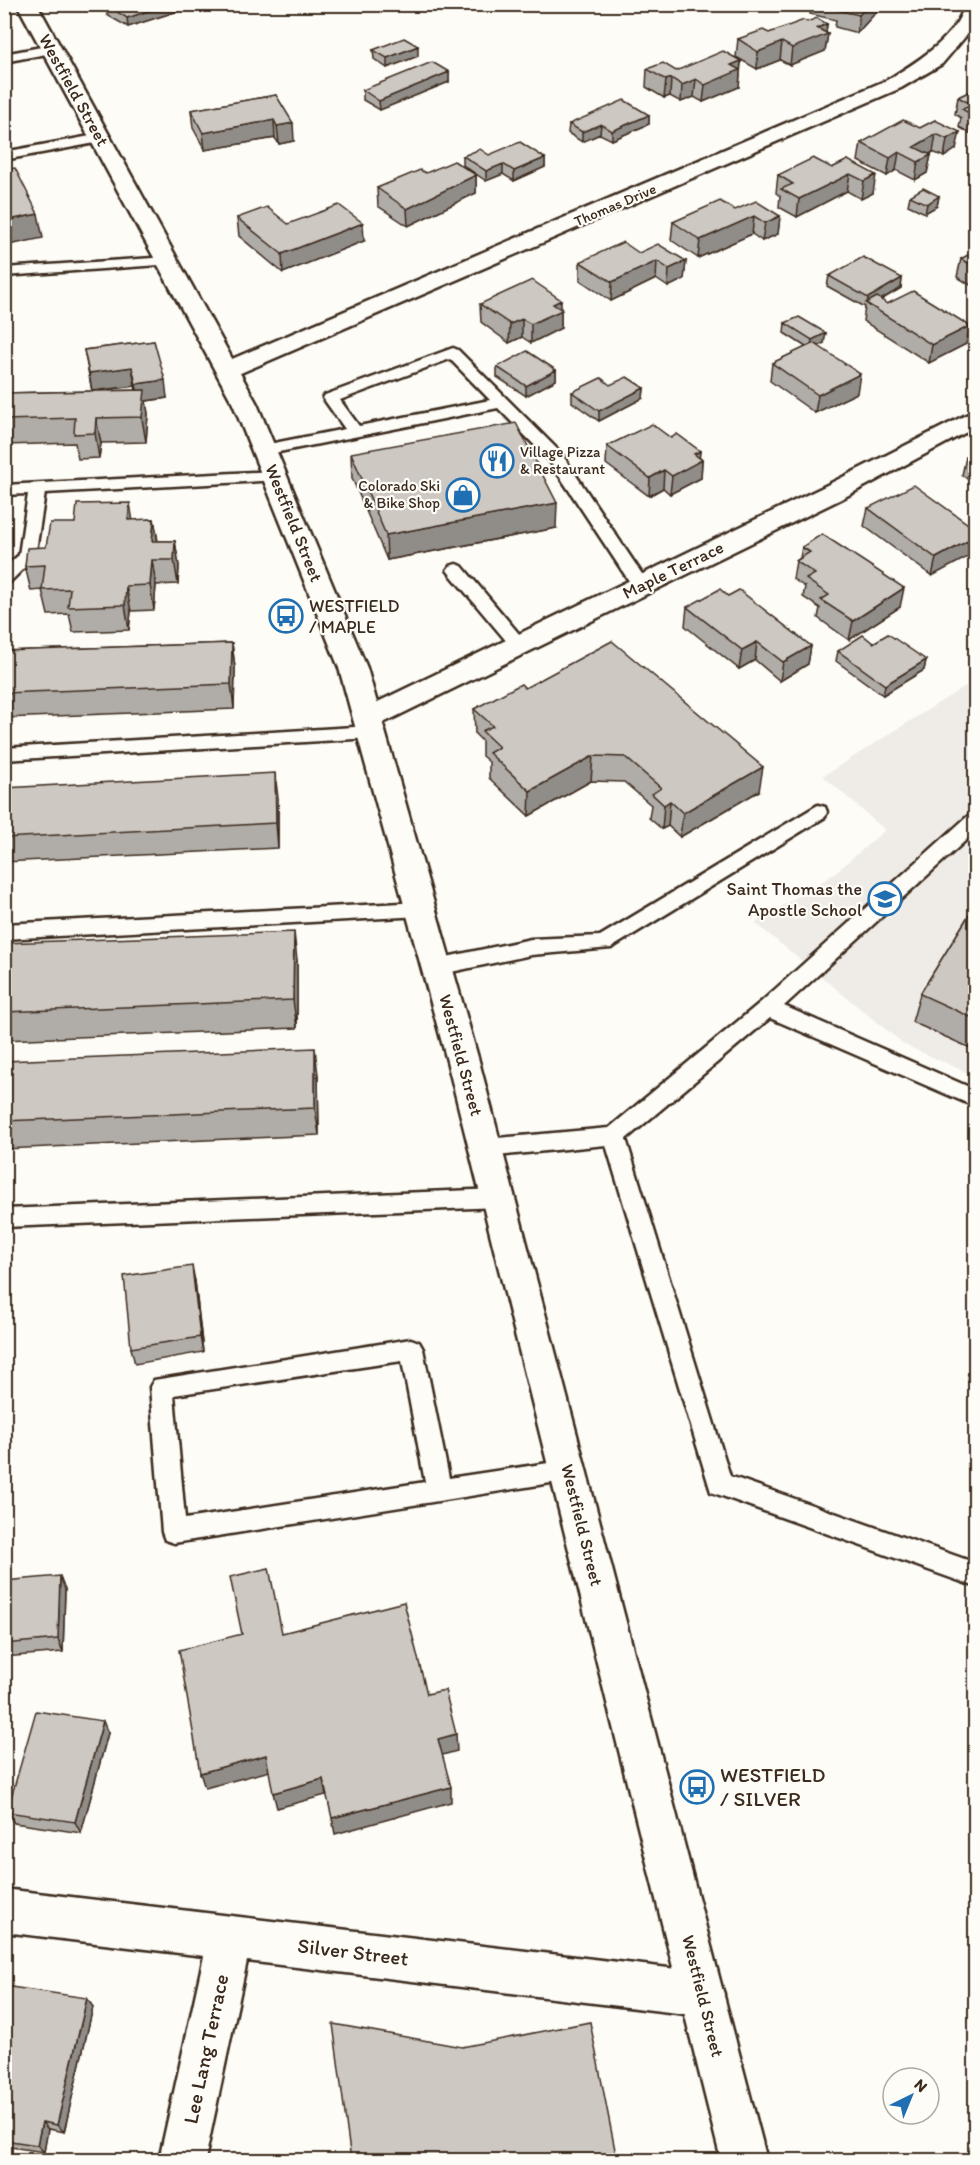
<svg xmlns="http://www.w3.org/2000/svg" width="980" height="2165" font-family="Itim,sans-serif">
<rect width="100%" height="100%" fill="#fdfcf7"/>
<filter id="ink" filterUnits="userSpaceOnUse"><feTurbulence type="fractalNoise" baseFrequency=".0167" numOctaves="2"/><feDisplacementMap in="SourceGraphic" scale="12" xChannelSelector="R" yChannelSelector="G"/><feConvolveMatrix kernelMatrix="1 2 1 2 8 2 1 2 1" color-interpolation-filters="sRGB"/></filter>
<g filter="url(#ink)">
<!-- built -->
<path fill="#efece7" d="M975 680V1076L905 1045 755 923 834 874 885 830 823 776Z"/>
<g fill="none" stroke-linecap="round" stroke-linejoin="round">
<defs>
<path id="service" d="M52 45 57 46V52L4 62V54Z
M101 134 106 135V141L4 160V152Z
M168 257 173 258 175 261 173 264 4 276V268Z
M453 348 458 350 561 453 650 586 647 590H635L549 460 498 408 264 455 256 450 264 445 345 429 323 398 325 395ZM450 359 490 400 359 426 340 400Z
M274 471 280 472 282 476 280 480 45 493 35 557 10 582 4 583V568L19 555 28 494 4 495V485Z
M456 564 462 566 525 641 528 645 525 649H513L450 574 447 570 450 566Z
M371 726 377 728 380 732 377 736 371 738 4 760V748Z
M818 805 825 807 827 812 825 817 611 948 531 955 437 975 430 972 427 967 430 962 437 959 531 939 600 936Z
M976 813V831L784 1006 976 1090V1107L770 1018 626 1139 730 1476 976 1563V1587L711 1492 606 1145 486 1157 478 1154 475 1148 478 1142 486 1139 609 1128 761 1002 969 815Z
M421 902 428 904 431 909 428 914 421 916 4 939V924Z
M498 1189 506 1192 509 1198 506 1204 498 1207 4 1227V1209Z
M411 1339 419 1342 423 1349 449 1478 568 1460 576 1463 580 1471 576 1479 174 1543 165 1540 162 1532 150 1387 154 1380ZM402 1361 425 1482 185 1519 174 1395Z"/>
<path id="minor" d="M965 4H976V24L942 64 901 88 236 375 227 377 218 375 215 370 218 365 887 80C915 63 956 39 965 4Z
M976 410V427L841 499 377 726 367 729 357 726 353 719 357 712 823 487Z
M4 1889 702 1972 718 1978 724 1994 718 2010 702 2016 247 1961 205 2160H159L204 1956 4 1932Z"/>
<path id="primary" d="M17 4H37L257 404 367 668 479 1061 767 2160H721L447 1061 339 668 233 404Z"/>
</defs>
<!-- service casing -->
<use href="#service" stroke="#3b2a1e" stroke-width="5"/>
<!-- minor casing -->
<use href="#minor" stroke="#3b2a1e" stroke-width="5"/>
<!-- primary casing -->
<use href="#primary" stroke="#3b2a1e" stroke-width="5"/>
<!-- service -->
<use href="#service" fill="#fdfcf7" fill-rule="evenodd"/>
<!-- minor -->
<use href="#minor" fill="#fdfcf7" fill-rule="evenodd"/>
<!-- primary -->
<use href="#primary" fill="#fdfcf7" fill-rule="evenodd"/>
</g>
<!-- wall -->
<path fill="#b0aca7" stroke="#3b2a1e" stroke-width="1.5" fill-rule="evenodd" d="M108 4H177L178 11 128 27 107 15 106 5Z
M811 4H880V8L857 33 835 27 836 20 810 14Z
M807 22 827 24 826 33 828 34 825 51 790 65 780 60 757 69 736 57 738 39 769 33Z
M373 50 418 56 387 68 374 59Z
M741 61 739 87 703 102 694 97 681 102 670 96 664 98 646 87 647 69 676 71Z
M449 72V82L380 110 363 100V90Z
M975 89V134L973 135 959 127 961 118 955 114 958 97Z
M276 95 294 141 279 144 275 138 205 150 193 128 191 110Z
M649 115V124L612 140 600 134 582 142 568 133 569 124Z
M935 120 956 149 944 157 933 152 929 154 931 155 927 173 915 180 896 170 887 176 858 161 861 143 920 128Z
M489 155 545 158V167L514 181 503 174 486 181 463 165V156Z
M848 160 873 193 861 199 847 191 797 217 779 207 780 196 776 193 778 175 832 168Z
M975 165V180L969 177 970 167Z
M426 173 476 175V193L408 226 378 206 377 188Z
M910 196H939L937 206 925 213 908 205Z
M735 210 780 216 778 234 762 241 752 234 698 258 671 240 673 222Z
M237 218 288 224 364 241 283 273 239 236Z
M975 251V288L957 277 961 259Z
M639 253 686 261 684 279 668 287 656 279 611 301 580 280V262Z
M829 276 902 278 901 288 881 300 887 304 966 344 929 363 863 321 865 307 827 286Z
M480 304 561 309V328L531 343 522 337 509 343 481 322Z
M785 323 824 343 818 346 857 393 815 413 770 381 772 363 806 347 784 333Z
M154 341 167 398 146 401 148 414 146 442 101 443 99 458 78 459 75 443 4 445V393L92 391 84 350ZM135 386 136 390 99 391Z
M497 367 556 370V380L526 396 497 377Z
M610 385 644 388 643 398 599 421 572 402V392Z
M671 438 700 451 699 457 702 460 701 478 670 494 663 488 649 496 606 464 607 446Z
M975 452V485L962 475 966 457Z
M351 453 556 528 387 560 352 478Z
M868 508 975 529 932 576 864 526Z
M154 519 158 541H175L179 566 178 584 156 585 154 610 131 611 129 630 73 632 69 614 48 615 42 590 31 591 25 566 75 523Z
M802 547 900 607 849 640 818 618 820 608 803 597 805 587 793 579 796 561 800 558Z
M728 596 811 646 808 664 780 681 755 660 739 669 685 626 687 607Z
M232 643 235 668 234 709 4 718V651Z
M873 643 926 660 924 670 883 695 836 661 838 651Z
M525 688 759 791 680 837 668 826 662 829 649 818 651 805 624 782 591 781 529 816 489 778V762L482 756V741L475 734 474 709Z
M4 788 278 798V848L4 862Z
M975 905V1050L912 1022 920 994Z
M4 943 297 960V1028L4 1040Z
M4 1061 318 1075 319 1135 4 1149Z
M195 1281 203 1352 135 1364 131 1348Z
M4 1581 65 1589 63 1652 4 1657Z
M108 1733 81 1833 14 1823 7 1812Z
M4 1986 93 2007 64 2132 48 2129 44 2152 4 2146Z
M616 2155 614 2160H351Z"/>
<!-- shaded-wall -->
<path fill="#908c88" stroke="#3b2a1e" stroke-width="1.5" d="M169 4H177L178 11 128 27 127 18Z
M869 4H880V8L857 33 859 15Z
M827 24 826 34H828L825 51 790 65 792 48 817 28Z
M782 42 780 60 757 69 758 52Z
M418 46V56L387 68V58Z
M741 61 739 87 703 102 705 85 731 65Z
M449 72V82L380 110 379 101Z
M671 78 670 96 664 98 666 80Z
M696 79 694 97 681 102 682 85Z
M649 115V124L612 140V131Z
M4 118 8 136H4Z
M274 120 275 138 205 150 203 133Z
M293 123 294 141 279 144 277 126Z
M975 123V134L973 135Z
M601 124 600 134 582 142V132Z
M960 132 956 149 944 157 947 139Z
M936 134 933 152 917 161 914 147Z
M899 152 896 170 887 176 890 158Z
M931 155 927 173 915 180 918 162Z
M545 158V167L514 181V171Z
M503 164V174L486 181V171Z
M850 174 847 191 797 217 799 199Z
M476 175V193L408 226 407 209Z
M876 175 873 193 861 199 864 181Z
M939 196 937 206 925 213 927 204Z
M38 214 43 238 4 246V221Z
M754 216 752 234 698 258 700 240Z
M780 216 778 234 762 241 765 223Z
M363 223 364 241 283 273 282 254Z
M657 261 656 279 611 301 612 282Z
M686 261 684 279 668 287 669 269Z
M902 278 901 288 870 306 867 304 868 298Z
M561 300V328L531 343V324L553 304Z
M522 319V337L509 343 510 324Z
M970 326 966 344 929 363 932 345Z
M826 333 824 343 810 350 812 340Z
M132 367 135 386 92 391 89 373Z
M556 370V380L526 396V386Z
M860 374 857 393 815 413 818 395Z
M165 380 167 398 146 401 148 414 146 442 136 384Z
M644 388 643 398 599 421V411Z
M96 418 101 443 99 458 95 433Z
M700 451 699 462 702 460 701 478 670 494 672 476 694 454Z
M664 470 663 488 649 496 650 478Z
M130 503 134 528 128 520Z
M557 503 556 528 387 560 386 535Z
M154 519 158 544 152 541Z
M975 537V553L932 576 936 558Z
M175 541 179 566 178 584 174 560Z
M152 560 156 585 154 610 150 585Z
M126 586 131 611 129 630 125 605Z
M904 588 900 607 849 640 853 621Z
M757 642 755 660 739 669 742 650Z
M232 643 235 668 234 709 231 684Z
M811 646 808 664 780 681 783 662Z
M926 660 924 670 883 695 885 685Z
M593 756 591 781 529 816 530 791Z
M763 767 759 791 680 837 683 813Z
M275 773 278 798V848L276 823Z
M670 801 668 826 662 829 664 805Z
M294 932 297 960V1028L293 1000Z
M315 1048 318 1075 319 1135 315 1108Z
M192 1266 195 1281 203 1352 200 1337Z
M60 1576 65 1589 63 1652 58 1639Z
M103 1721 108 1733 81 1833 75 1822Z
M456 1734 457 1751 439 1756 438 1739Z
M266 1755 270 1771 205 1788 200 1773Z
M323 1779 326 1795 277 1808 273 1793Z
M451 1787V1802L335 1834 332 1818Z
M87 1998 93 2007 64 2132 57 2125Z
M42 2122 48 2129 44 2152 37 2145Z"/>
<!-- building -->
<path fill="#cdc8c2" stroke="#3b2a1e" stroke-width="1.5" d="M108 4H169L127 18 106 5Z
M842 4H869L859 15 837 10Z
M817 18 827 24 817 28 828 34 792 48 782 42 758 52 738 39 763 30 769 33 804 20 807 22Z
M404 38 418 46 387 58 373 50Z
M723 51 741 61 731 65 740 70 705 85 696 79 682 85 671 78 666 80 647 69 663 63 676 71Z
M432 62 449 72 379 101 363 90Z
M975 89V117L962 109 973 105 958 97Z
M276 95 293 123 277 126 274 120 203 133 191 110Z
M624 100 649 115 612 131 601 124 582 132 569 124Z
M903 120 920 128 935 120 960 132 947 139 936 134 914 147 931 155 918 162 899 152 890 158 861 143Z
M520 142 545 158 514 171 503 164 486 171 463 156 480 149 489 155Z
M813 158 832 168 848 160 876 175 864 181 850 174 799 199 781 189 793 184 778 175Z
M454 161 476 175 407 209 377 188 420 170 426 173Z
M975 165V170L970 167Z
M15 168 38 214 4 221V170Z
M923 188 939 196 927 204 910 196Z
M720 201 735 210 756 201 780 216 765 223 754 216 700 240 673 222Z
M339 205 363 223 282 254 237 218 267 207 288 224Z
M623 242 639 253 658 244 686 261 669 269 657 261 612 282 580 262Z
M975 251V267L961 259Z
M863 257 902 278 868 298 829 276Z
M532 280 561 300 553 304 562 310 531 324 522 319 510 324 480 304Z
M913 291 970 326 932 345 866 303 877 297 887 304Z
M799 317 826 333 812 340 785 323Z
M154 341 165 380 136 384 132 367 89 373 84 350Z
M814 343 860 374 818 395 772 363Z
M527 351 556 370 526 386 497 367Z
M627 377 644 388 599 411 572 392 601 378 610 385Z
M145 390 142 417 96 418 95 433 74 434 75 418 4 420V393Z
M516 423 557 503 386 535 351 453Z
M652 424 671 438 677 434 700 451 694 454 702 460 672 476 664 470 650 478 607 446Z
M975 452V464L966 457Z
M914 485 975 529V537L936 558 868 508Z
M130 503 128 520 154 519 152 541H175L174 560H152L150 585 126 586 125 605 68 607 70 589 42 590 45 565 25 566 27 548 46 547 50 523H75L77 504Z
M822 534 904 588 853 621 821 600 829 595 806 579 815 574 796 561 810 552 802 547Z
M720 589 728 596 739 590 811 646 783 662 757 642 742 650 687 607Z
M888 634 926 660 885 685 838 651 863 635 873 643Z
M612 641 763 767 683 813 670 801 664 805 652 794 661 788 625 757 593 756 530 791 489 753 499 747 482 731 493 726 474 709 521 684 525 688Z
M232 643 231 684 4 693V651Z
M275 773 276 823 4 838V788Z
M975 905V1019L920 994Z
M294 932 293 1000 4 1012V943Z
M315 1048V1108L4 1121V1061Z
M192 1266 200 1337 131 1348 124 1276Z
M269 1568 282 1633 404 1602 427 1694 445 1690 456 1734 438 1739 451 1787 332 1818 323 1779 273 1793 266 1755 200 1773 179 1650 242 1634 230 1577Z
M60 1576 58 1639 4 1644V1581Z
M36 1711 103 1721 75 1822 7 1812Z
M4 1986 87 1998 57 2125 42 2122 37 2145 4 2140Z
M590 2022 616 2155 588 2160H351L333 2024 462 2047Z"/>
</g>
<!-- icons -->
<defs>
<symbol id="restaurant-ring" viewBox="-11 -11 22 22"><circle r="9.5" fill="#fdfcf7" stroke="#1f6fb2" stroke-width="1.5"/><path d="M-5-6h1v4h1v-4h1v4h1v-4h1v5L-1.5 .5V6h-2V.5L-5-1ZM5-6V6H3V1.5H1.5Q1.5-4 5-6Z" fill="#1f6fb2"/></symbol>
<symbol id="shop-ring" viewBox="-11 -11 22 22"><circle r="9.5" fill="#fdfcf7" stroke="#1f6fb2" stroke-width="1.5"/><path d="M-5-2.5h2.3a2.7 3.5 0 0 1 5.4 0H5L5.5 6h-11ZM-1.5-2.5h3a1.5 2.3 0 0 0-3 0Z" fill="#1f6fb2"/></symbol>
<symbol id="bus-ring" viewBox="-11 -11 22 22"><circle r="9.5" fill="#fdfcf7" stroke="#1f6fb2" stroke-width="1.5"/><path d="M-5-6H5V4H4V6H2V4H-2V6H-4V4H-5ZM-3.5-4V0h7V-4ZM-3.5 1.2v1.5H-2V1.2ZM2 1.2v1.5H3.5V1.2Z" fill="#1f6fb2"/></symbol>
<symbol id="school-ring" viewBox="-11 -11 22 22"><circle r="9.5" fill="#fdfcf7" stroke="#1f6fb2" stroke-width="1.5"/><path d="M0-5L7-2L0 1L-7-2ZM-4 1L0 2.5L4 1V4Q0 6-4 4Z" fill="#1f6fb2"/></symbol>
</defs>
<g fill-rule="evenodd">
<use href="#restaurant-ring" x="478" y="442" width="38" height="38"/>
<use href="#shop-ring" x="444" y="476" width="38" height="38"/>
<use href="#bus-ring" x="267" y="597" width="38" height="38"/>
<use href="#school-ring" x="866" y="880" width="38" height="38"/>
<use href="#bus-ring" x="678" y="1768" width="38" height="38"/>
</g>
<g text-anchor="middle" stroke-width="4.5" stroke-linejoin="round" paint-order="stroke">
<!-- far-street labels -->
<g font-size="15" fill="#3b2a1e" stroke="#fdfcf7">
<text transform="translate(615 205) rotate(-23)" y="5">Thomas Drive</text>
</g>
<!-- far-poi labels -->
<g font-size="15" fill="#3b2a1e" stroke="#fdfcf7" text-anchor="start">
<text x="520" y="457">Village Pizza<tspan x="520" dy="17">&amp; Restaurant</tspan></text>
<text x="440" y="491" text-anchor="end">Colorado Ski<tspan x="440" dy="17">&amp; Bike Shop</tspan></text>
</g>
<!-- street labels -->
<g font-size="18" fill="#3b2a1e" stroke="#fdfcf7">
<text transform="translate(74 90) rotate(61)" y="6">Westfield Street</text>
<text transform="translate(294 523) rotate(68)" y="6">Westfield Street</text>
<text transform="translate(673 570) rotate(-26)" y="6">Maple Terrace</text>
<text transform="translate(461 1055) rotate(75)" y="6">Westfield Street</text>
<text transform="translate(582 1525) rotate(76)" y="6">Westfield Street</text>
<text transform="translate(703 1996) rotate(76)" y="6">Westfield Street</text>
</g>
<!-- poi labels -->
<g font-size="18" fill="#3b2a1e" stroke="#fdfcf7" text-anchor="start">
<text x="309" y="612">WESTFIELD<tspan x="309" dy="21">/ MAPLE</tspan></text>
<text x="862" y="895" text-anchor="end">Saint Thomas the<tspan x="862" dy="21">Apostle School</tspan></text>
</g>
<!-- near-poi labels -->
<g font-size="21" fill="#3b2a1e" stroke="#fdfcf7" text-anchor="start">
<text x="720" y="1782">WESTFIELD<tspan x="720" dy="24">/ SILVER</tspan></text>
</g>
<!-- near-street labels -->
<g font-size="21" fill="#3b2a1e" stroke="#fdfcf7">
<text transform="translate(353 1952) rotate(7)" y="7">Silver Street</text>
<text transform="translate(206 2049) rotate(-78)" y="7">Lee Lang Terrace</text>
</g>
</g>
<!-- margin -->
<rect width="980" height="2165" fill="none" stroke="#fdfcf7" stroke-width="24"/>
<rect x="12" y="12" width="956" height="2141" fill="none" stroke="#3b2a1e" stroke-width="2" filter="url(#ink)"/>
<!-- north arrow -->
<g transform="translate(911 2096) rotate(43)"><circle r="28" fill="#fdfcf7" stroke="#afa8a0" stroke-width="1.5"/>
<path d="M0-4.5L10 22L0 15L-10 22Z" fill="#1f6fb2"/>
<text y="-9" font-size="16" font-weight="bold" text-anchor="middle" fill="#3b2a1e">N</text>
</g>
</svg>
